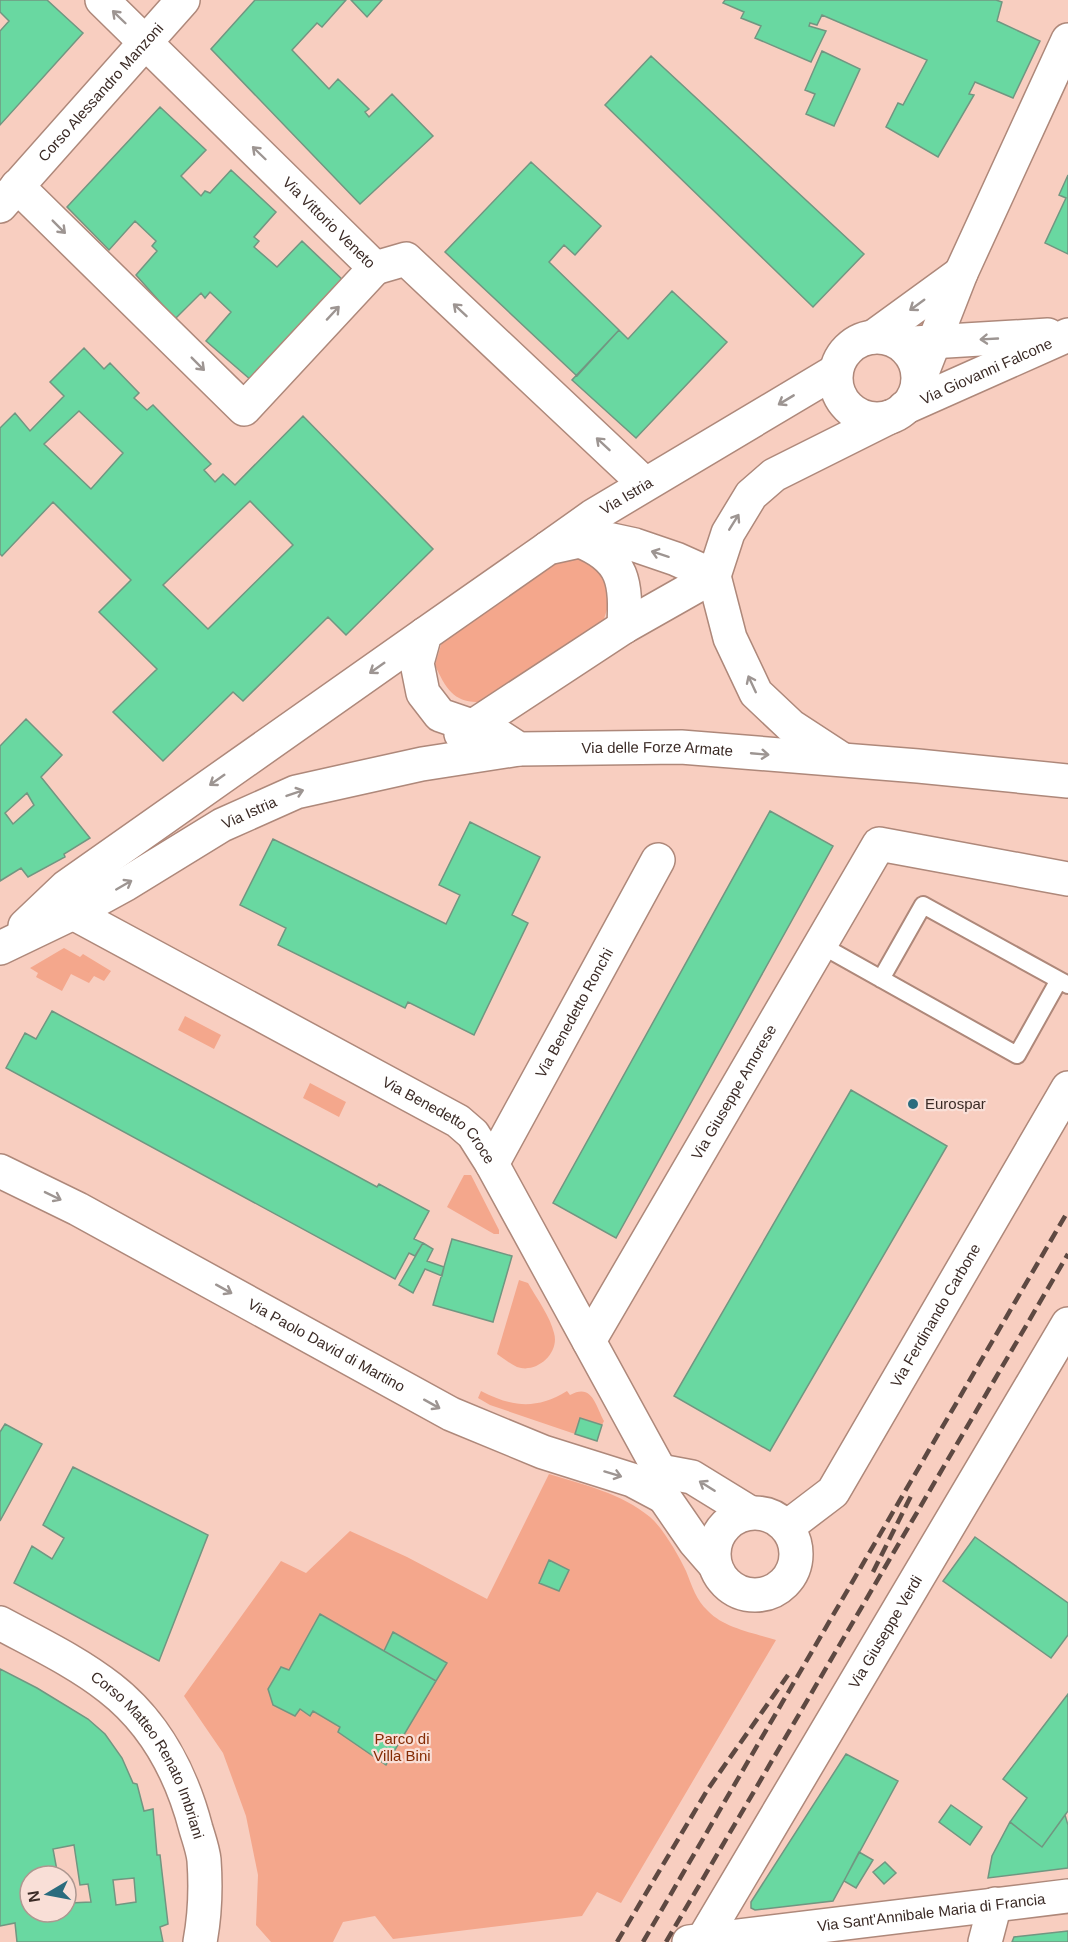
<svg xmlns="http://www.w3.org/2000/svg" width="1068" height="1942" font-family="Helvetica,sans-serif">
<rect width="100%" height="100%" fill="#f8cec0"/>
<!-- green -->
<path fill="#f4a78c" d="M582 559 600 573 612 594 603 622 488 701C457 706 447 692 435 665L443 638 560 560Z
M64 948 80 957 83 954 111 971 104 981 94 976 89 983 71 974 62 991 36 977 38 973 30 968Z
M185 1016 221 1035 214 1049 178 1030Z
M310 1083 346 1102 339 1117 303 1098Z
M464 1175H471L499 1230V1234H494L447 1207Z
M519 1280 528 1283C537 1299 550 1316 554 1333 560 1353 537 1374 517 1367 510 1364 503 1358 497 1354Z
M481 1391C512 1407 536 1410 567 1391L570 1395C592 1383 595 1404 604 1421L602 1425 580 1418 575 1434 490 1405 478 1398Z
M549 1474C584 1485 621 1493 650 1517 663 1528 679 1556 686 1571 692 1586 696 1600 708 1611 724 1628 754 1633 776 1640L621 1903 597 1892 582 1916 393 1939 375 1916 343 1922 333 1942H271L256 1925 258 1875 246 1816 223 1753 184 1696 281 1561 306 1573 350 1531 407 1557 487 1599Z"/>
<!-- building -->
<path fill="#69d8a1" stroke="#719681" stroke-width="1.5" fill-rule="evenodd" d="M0 0H47L83 33 0 125V31L9 21 0 12Z
M255 0H346L322 27 317 23 292 50 329 89 338 79 369 109 365 112 369 117 392 94 433 136 360 204 211 49Z
M351 0H382L367 17Z
M725 0H996L1002 2 997 21 1040 41 1013 98 975 82 969 94 974 95 938 157 886 127 898 103 903 105 927 60 822 15 817 25 810 23 809 26 826 31 811 62 755 38 761 26 741 18 744 12 723 3Z
M822 51 860 69 834 126 806 114 815 94 805 90Z
M651 56 864 254 813 307 605 105Z
M160 107 206 150 181 176 201 196 205 191 210 193 231 170 276 212 254 237 259 241 254 247 277 267 302 241 345 282 251 380 206 341 231 312 210 292 205 298 201 293 175 319 136 275 157 251 152 246 156 241 135 221 109 250 67 207Z
M531 162 601 226 575 255 564 245 549 262 619 330 577 376 445 252Z
M1068 175V254L1045 243 1066 198 1059 195Z
M672 291 727 342 636 438 572 380 619 330 628 339Z
M84 348 104 369 110 363 139 393 134 398 147 410 153 405 211 464 204 470 215 482 223 474 235 485 303 416 433 549 346 635 328 617 243 701 233 692 163 761 113 712 157 669 99 612 131 580 53 502 2 556 0 554V428L15 413 30 431 64 396 50 382ZM79 411 123 453 91 489 44 444ZM250 501 293 545 208 629 163 585Z
M26 719 62 755 41 777 90 838 64 854 65 857 28 877 21 868 0 881V746ZM27 793 34 805 13 824 5 813Z
M770 811 833 846 616 1238 553 1203Z
M470 822 540 857 512 915 528 923 474 1035 408 1002 405 1008 278 945 286 928 240 905 273 839 446 924 460 895 439 885Z
M52 1011 377 1187 379 1184 429 1211 414 1239 423 1243 415 1256 409 1253 395 1279 6 1068 25 1033 36 1039Z
M851 1090 947 1146 770 1451 674 1396Z
M452 1239 512 1256 493 1322 433 1305Z
M423 1243 433 1249 427 1261 444 1267 442 1276 425 1269 413 1293 399 1285Z
M580 1418 602 1425 597 1441 575 1434Z
M5 1424 42 1444 0 1521V1432Z
M73 1467 208 1535 159 1661 14 1583 32 1546 52 1559 64 1538 43 1525Z
M975 1537 1068 1603V1635L1051 1658 943 1581Z
M549 1560 569 1570 559 1591 539 1583Z
M320 1614 436 1681 386 1765 338 1732 340 1727 313 1711 310 1716 300 1709 295 1716 273 1705 268 1689 281 1667 289 1670Z
M393 1632 447 1663 436 1681 384 1651Z
M0 1669 37 1688 88 1719 105 1734 122 1758 133 1783 137 1784 144 1811 153 1809 157 1855H160L168 1924 160 1927 163 1942H17L15 1923 0 1926ZM74 1845 80 1885 88 1884 91 1902 69 1903 67 1891 66 1912H30V1876H58L53 1849ZM134 1878 136 1902 116 1905 113 1880Z
M1068 1694V1811L1042 1847 1010 1822 1027 1798 1003 1779Z
M846 1754 898 1781 833 1901 755 1910 751 1908V1902Z
M951 1805 982 1827 970 1845 939 1822Z
M1065 1815 1068 1825V1868L988 1878 992 1856 1010 1822 1042 1847Z
M859 1852 873 1860 856 1888 844 1881Z
M885 1862 896 1873 884 1884 873 1872Z
M1068 1931V1942H1012L1014 1937Z"/>
<g fill="none" stroke-linecap="round" stroke-linejoin="round">
<defs>
<path id="service" d="M819 944 1017 1055 1059 980 1068 985
M881 979 923 905 1059 980"/>
<g id="minor">
<path id="s1" d="M102 0 375 268"/>
<path d="M17 186 244 409 375 268"/>
<path d="M375 268 406 259 645 484"/>
<path d="M873 337 961 273"/>
<circle cx="877" cy="378" r="41"/>
<path d="M914 343 1048 335"/>
<path d="M918 383 961 273 1068 40"/>
<path id="s2" d="M904 408 1068 335"/>
<path id="s3" d="M548 548 593 516 836 371"/>
<path d="M714 576 728 533 751 495 774 475 890 417"/>
<path id="s4" d="M73 913 458 1121 473 1134 492 1164 660 1471 664 1497 695 1542 715 1565"/>
<path id="s5" d="M492 1164 658 860"/>
<path id="s6" d="M0 1171 78 1209 451 1414 543 1452 632 1480 664 1497"/>
<path id="s7" d="M589 1341 879 844 1068 879"/>
<path d="M660 1471 692 1477 749 1512"/>
<circle cx="755" cy="1554" r="41"/>
<path id="s8" d="M787 1527 833 1492 1068 1088"/>
<path id="s9" d="M703 1940 1068 1324"/>
<path d="M985 1942 995 1904"/>
</g>
<g id="tertiary">
<path id="s10" d="M0 206 183 0"/>
<path id="s11" d="M0 1623C37 1643 77 1662 110 1688 155 1723 182 1775 196 1829 199 1839 203 1850 204 1860 206 1888 205 1915 200 1942"/>
<path id="s12" d="M689 1942 1068 1896"/>
</g>
<g id="secondary">
<path d="M580 541C625 559 626 583 624 627"/>
<path d="M714 576 730 638 756 693 791 726 840 758"/>
<path id="s13" d="M479 723 519 749 681 747 918 766 1068 781"/>
<path d="M472 726 440 715 423 693 417 663 425 634 548 548 598 537 635 545 676 559 714 576"/>
<path d="M461 734 624 627 714 576"/>
<path d="M25 926 66 887 425 634"/>
<path id="s14" d="M0 948 73 913 126 884 222 825 296 792 422 764 519 749"/>
</g>
</defs>
<!-- service casing -->
<use href="#service" stroke="#ae887a" stroke-width="20"/>
<!-- minor casing -->
<use href="#minor" stroke="#ae887a" stroke-width="36"/>
<!-- tertiary casing -->
<use href="#tertiary" stroke="#ae887a" stroke-width="36"/>
<!-- secondary casing -->
<use href="#secondary" stroke="#ae887a" stroke-width="36"/>
<!-- service -->
<use href="#service" stroke="#fff" stroke-width="16"/>
<!-- minor -->
<use href="#minor" stroke="#fff" stroke-width="33"/>
<!-- tertiary -->
<use href="#tertiary" stroke="#fff" stroke-width="33"/>
<!-- secondary -->
<use href="#secondary" stroke="#fff" stroke-width="33"/>
<!-- rail -->
<path stroke="#5e4942" stroke-width="4.5" stroke-dasharray="12 6" stroke-linecap="butt" d="M873 1572 911 1496
M617 1942 708 1789 788 1675
M643 1942 1068 1211
M666 1942 1068 1254"/>
</g>
<!-- one-way arrows -->
<defs><path id="oneway-shaft" d="M-6 0H5M1.5-3L5.5 0L1.5 3" fill="none" stroke-width="1.6" stroke-linecap="round" stroke-linejoin="round" transform="scale(1.5)"/></defs>
<g stroke="#9d9592">
<use href="#oneway-shaft" transform="translate(119 17) rotate(-136)"/>
<use href="#oneway-shaft" transform="translate(259 153) rotate(-136)"/>
<use href="#oneway-shaft" transform="translate(59 227) rotate(45)"/>
<use href="#oneway-shaft" transform="translate(917 305) rotate(144)"/>
<use href="#oneway-shaft" transform="translate(460 310) rotate(-137)"/>
<use href="#oneway-shaft" transform="translate(333 313) rotate(-47)"/>
<use href="#oneway-shaft" transform="translate(989 339) rotate(177)"/>
<use href="#oneway-shaft" transform="translate(198 364) rotate(45)"/>
<use href="#oneway-shaft" transform="translate(786 400) rotate(149)"/>
<use href="#oneway-shaft" transform="translate(603 444) rotate(-137)"/>
<use href="#oneway-shaft" transform="translate(734 522) rotate(-58)"/>
<use href="#oneway-shaft" transform="translate(660 554) rotate(-162)"/>
<use href="#oneway-shaft" transform="translate(377 668) rotate(145)"/>
<use href="#oneway-shaft" transform="translate(752 684) rotate(-115)"/>
<use href="#oneway-shaft" transform="translate(760 754) rotate(5)"/>
<use href="#oneway-shaft" transform="translate(217 780) rotate(145)"/>
<use href="#oneway-shaft" transform="translate(295 793) rotate(-19)"/>
<use href="#oneway-shaft" transform="translate(124 885) rotate(-30)"/>
<use href="#oneway-shaft" transform="translate(53 1196) rotate(26)"/>
<use href="#oneway-shaft" transform="translate(224 1289) rotate(29)"/>
<use href="#oneway-shaft" transform="translate(432 1404) rotate(29)"/>
<use href="#oneway-shaft" transform="translate(613 1474) rotate(17)"/>
<use href="#oneway-shaft" transform="translate(707 1486) rotate(-148)"/>
</g>
<!-- markers -->
<circle fill="#2a6c7e" stroke="#f9dfd7" stroke-width="2" cx="913" cy="1104" r="6"/>
<g text-anchor="middle" stroke-width="4.5" stroke-linejoin="round" paint-order="stroke">
<!-- street labels -->
<g font-size="15" fill="#3b2b26" stroke="#f9dfd7">
<text dy="5" stroke="none"><textPath href="#s10" startOffset="152">Corso Alessandro Manzoni</textPath></text>
<text dy="5" stroke="none"><textPath href="#s1" startOffset="318">Via Vittorio Veneto</textPath></text>
<text dy="5" stroke="none"><textPath href="#s2" startOffset="90">Via Giovanni Falcone</textPath></text>
<text dy="5" stroke="none"><textPath href="#s3" startOffset="94">Via Istria</textPath></text>
<text dy="5" stroke="none"><textPath href="#s13" startOffset="186">Via delle Forze Armate</textPath></text>
<text dy="5" stroke="none"><textPath href="#s14" startOffset="284">Via Istria</textPath></text>
<text dy="5" stroke="none"><textPath href="#s5" startOffset="172">Via Benedetto Ronchi</textPath></text>
<text dy="5" stroke="none"><textPath href="#s7" startOffset="288">Via Giuseppe Amorese</textPath></text>
<text dy="5" stroke="none"><textPath href="#s4" startOffset="422">Via Benedetto Croce</textPath></text>
<text dy="5" stroke="none"><textPath href="#s8" startOffset="262">Via Ferdinando Carbone</textPath></text>
<text dy="5" stroke="none"><textPath href="#s6" startOffset="370">Via Paolo David di Martino</textPath></text>
<text dy="5" stroke="none"><textPath href="#s9" startOffset="358">Via Giuseppe Verdi</textPath></text>
<text dy="5" stroke="none"><textPath href="#s11" startOffset="206">Corso Matteo Renato Imbriani</textPath></text>
<text dy="5" stroke="none"><textPath href="#s12" startOffset="244">Via Sant'Annibale Maria di Francia</textPath></text>
</g>
<!-- poi labels -->
<g font-size="15" fill="#3b2b26" stroke="#f9dfd7" text-anchor="start">
<text x="925" y="1109">Eurospar</text>
</g>
<!-- park labels -->
<g font-size="15" fill="#842c05" stroke="#f9dfd7">
<text x="402" y="1744">Parco di<tspan x="402" dy="17">Villa Bini</tspan></text>
</g>
</g>
<!-- north arrow -->
<g transform="translate(48 1894) rotate(260)"><circle r="28" fill="#f9dfd7" stroke="#ad9790" stroke-width="1.5"/>
<path d="M0-4.5L10 22L0 15L-10 22Z" fill="#2a6c7e"/>
<text y="-9" font-size="16" font-weight="bold" text-anchor="middle" fill="#3b2b26">N</text>
</g>
</svg>
